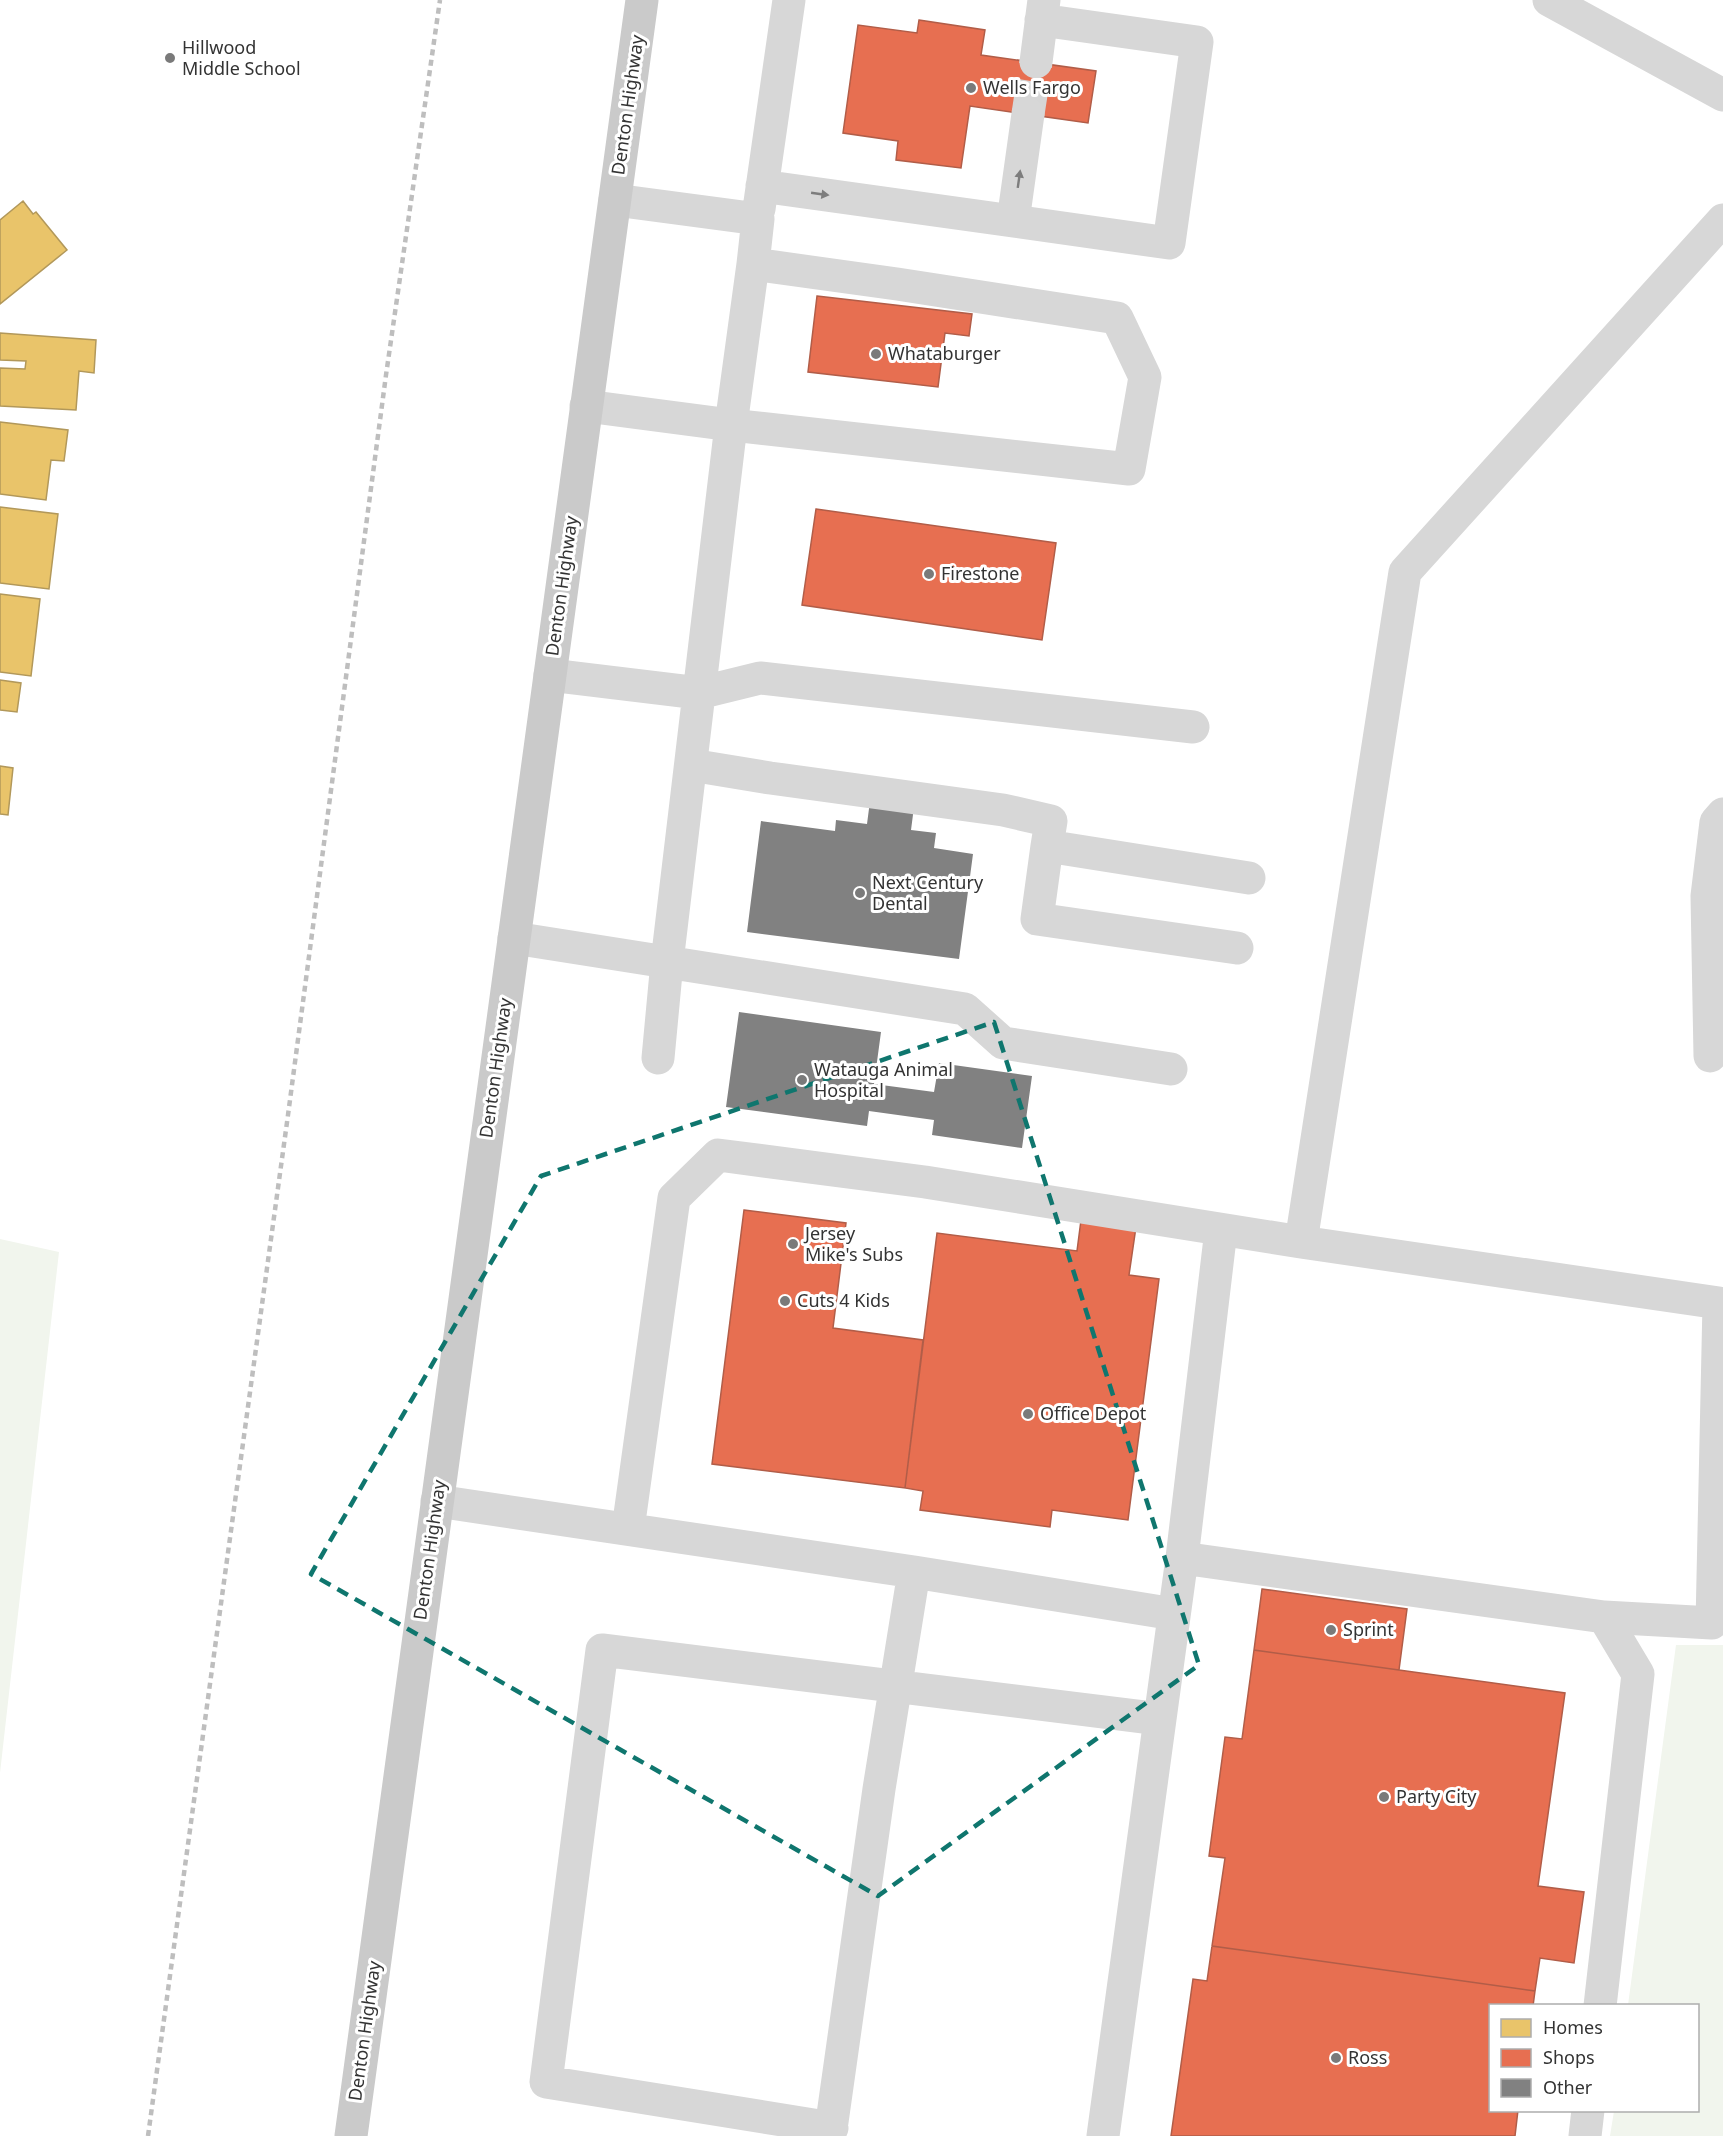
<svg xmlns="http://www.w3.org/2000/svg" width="1723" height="2136" font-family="'Noto Sans',sans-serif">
<rect width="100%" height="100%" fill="#fff"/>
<!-- green -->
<path fill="#f1f5ed" d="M0 1239 59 1252 0 1773Z
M1676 1645H1723V2136H1610L1614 2111 1698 2110V2006L1628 2005Z"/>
<!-- homes -->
<path fill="#e9c46a" stroke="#b2985a" stroke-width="1.5" d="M23 201 33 214 36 212 67 250 0 304V220Z
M0 333 96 340 94 373 79 371 76 410 0 406V368L25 369 26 361 0 360Z
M0 422 68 430 64 461 51 460 46 500 0 494Z
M0 507 58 514 49 589 0 583Z
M0 594 40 599 31 676 0 672Z
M0 680 21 683 17 712 0 710Z
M0 766 13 768 8 815 0 814Z"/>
<!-- shops -->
<path fill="#e76f51" stroke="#b15d48" stroke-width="1.5" d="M919 20 985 30 981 55 1096 71 1088 123 970 106 961 168 896 160 898 141 843 133 858 25 917 33Z
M817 296 972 314 969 336 945 333 938 387 808 372Z
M816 509 1056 543 1042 640 802 605Z
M744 1210 846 1223 833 1328 923 1340 905 1488 712 1464Z
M1081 1220 1136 1227 1129 1275 1159 1279 1128 1520 1052 1510 1050 1527 920 1510 923 1491 905 1488 937 1233 1077 1251Z
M1262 1589 1407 1609 1399 1670 1254 1650Z
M1254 1650 1565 1693 1538 1886 1584 1892 1574 1963 1540 1958 1535 1991 1212 1946 1225 1858 1209 1856 1225 1737 1242 1739Z
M1212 1946 1535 1991 1533 2006H1490V2110H1518L1515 2136H1171L1193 1979 1207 1981Z"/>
<!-- building -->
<path fill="#818181" d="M870 801 914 807 911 830 936 833 934 848 973 854 959 959 747 932 761 821 835 831 836 820 867 824Z
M739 1012 881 1032 874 1084 934 1092 939 1063 1032 1076 1022 1148 932 1135 934 1120 869 1111 867 1126 726 1107Z"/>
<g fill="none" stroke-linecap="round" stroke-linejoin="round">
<!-- minor-tunnel -->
<path stroke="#d6d6d6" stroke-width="33" stroke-dasharray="33 16" stroke-linecap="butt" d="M1028 114 1036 62"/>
<!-- minor -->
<path stroke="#d7d7d7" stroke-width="33" d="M1549 0 1723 95
M1036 62 1044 0
M762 186 1013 221 1028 114
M759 209 789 0
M1013 221 1169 243 1197 42 1041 20
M586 406 731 425 1129 469 1145 377 1117 318 897 284 753 264 758 219 615 200
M550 675 699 693 760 678 1193 727
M691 765 770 778 1003 810 1051 821 1047 846 1249 878
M1047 846 1037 919 1237 948
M514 938 965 1009 1003 1043 1171 1069
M1710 1056 1707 896 1716 822 1723 814
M658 1058 667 962 731 425 753 264
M1301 1242 1405 572 1723 220
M437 1501 914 1572
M628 1529 674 1198 718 1155 925 1182 1301 1242 1719 1303 1712 1623 1604 1617
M1182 1558 1221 1230
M832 2128 546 2082 602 1650 1160 1719
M830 2136 879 1789 914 1572 1174 1614
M1103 2136 1182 1558 1604 1617 1638 1674 1600 2006
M1585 2136 1588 2110"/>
<!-- major -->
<path stroke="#cacaca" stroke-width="33" d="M351 2136 642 0"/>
<!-- rail -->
<path stroke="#bebebe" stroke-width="4.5" stroke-dasharray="6 4.5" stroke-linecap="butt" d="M148 2136 288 1115 386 375 440 0"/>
</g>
<!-- one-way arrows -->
<defs><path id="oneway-solid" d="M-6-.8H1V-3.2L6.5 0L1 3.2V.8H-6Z" transform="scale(1.5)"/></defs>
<g fill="#7d7d7d">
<use href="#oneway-solid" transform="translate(1019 179) rotate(-82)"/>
<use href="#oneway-solid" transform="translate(820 194) rotate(8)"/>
</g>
<!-- marked area -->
<path fill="none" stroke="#0f766e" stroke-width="4.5" stroke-dasharray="12 8" stroke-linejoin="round" d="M994 1022 1199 1665 878 1896 311 1574 541 1176Z"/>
<!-- markers -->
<g fill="#7a7a7a" stroke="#fff" stroke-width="2">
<circle cx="170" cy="58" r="6"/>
<circle cx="971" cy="88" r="6"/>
<circle cx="876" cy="354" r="6"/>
<circle cx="929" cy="574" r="6"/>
<circle cx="860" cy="893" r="6"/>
<circle cx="802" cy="1080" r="6"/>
<circle cx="793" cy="1244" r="6"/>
<circle cx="785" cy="1301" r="6"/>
<circle cx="1028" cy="1414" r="6"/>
<circle cx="1331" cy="1630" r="6"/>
<circle cx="1384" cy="1797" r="6"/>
<circle cx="1336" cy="2058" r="6"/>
</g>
<g text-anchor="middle" stroke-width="6" stroke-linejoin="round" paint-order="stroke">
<!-- poi labels -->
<g font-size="18" fill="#333" stroke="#fff" text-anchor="start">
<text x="182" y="54">Hillwood<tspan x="182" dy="21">Middle School</tspan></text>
<text x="983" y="94">Wells Fargo</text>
<text x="888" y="360">Whataburger</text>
<text x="941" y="580">Firestone</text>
<text x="872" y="889">Next Century<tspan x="872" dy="21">Dental</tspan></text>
<text x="814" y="1076">Watauga Animal<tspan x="814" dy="21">Hospital</tspan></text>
<text x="805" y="1240">Jersey<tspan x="805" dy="21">Mike's Subs</tspan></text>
<text x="797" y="1307">Cuts 4 Kids</text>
<text x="1040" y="1420">Office Depot</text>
<text x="1343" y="1636">Sprint</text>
<text x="1396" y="1803">Party City</text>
<text x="1348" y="2064">Ross</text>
</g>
<!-- street labels -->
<g font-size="18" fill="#333" stroke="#fff">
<text transform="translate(628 105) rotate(-82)" y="6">Denton Highway</text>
<text transform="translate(562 586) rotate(-82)" y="6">Denton Highway</text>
<text transform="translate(496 1068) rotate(-82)" y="6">Denton Highway</text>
<text transform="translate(430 1550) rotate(-82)" y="6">Denton Highway</text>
<text transform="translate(365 2031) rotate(-82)" y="6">Denton Highway</text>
</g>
</g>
<!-- legend -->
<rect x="1489" y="2004" width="210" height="108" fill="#ffffff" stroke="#adadad" stroke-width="1.5"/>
<rect x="1501" y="2019" width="30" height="18" fill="#e9c46a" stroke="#adadad" stroke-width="1.5"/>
<text x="1543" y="2034" font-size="18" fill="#333333">Homes</text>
<rect x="1501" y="2049" width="30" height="18" fill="#e76f51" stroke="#adadad" stroke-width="1.5"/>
<text x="1543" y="2064" font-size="18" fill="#333333">Shops</text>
<rect x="1501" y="2079" width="30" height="18" fill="#818181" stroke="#adadad" stroke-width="1.5"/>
<text x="1543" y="2094" font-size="18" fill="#333333">Other</text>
</svg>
